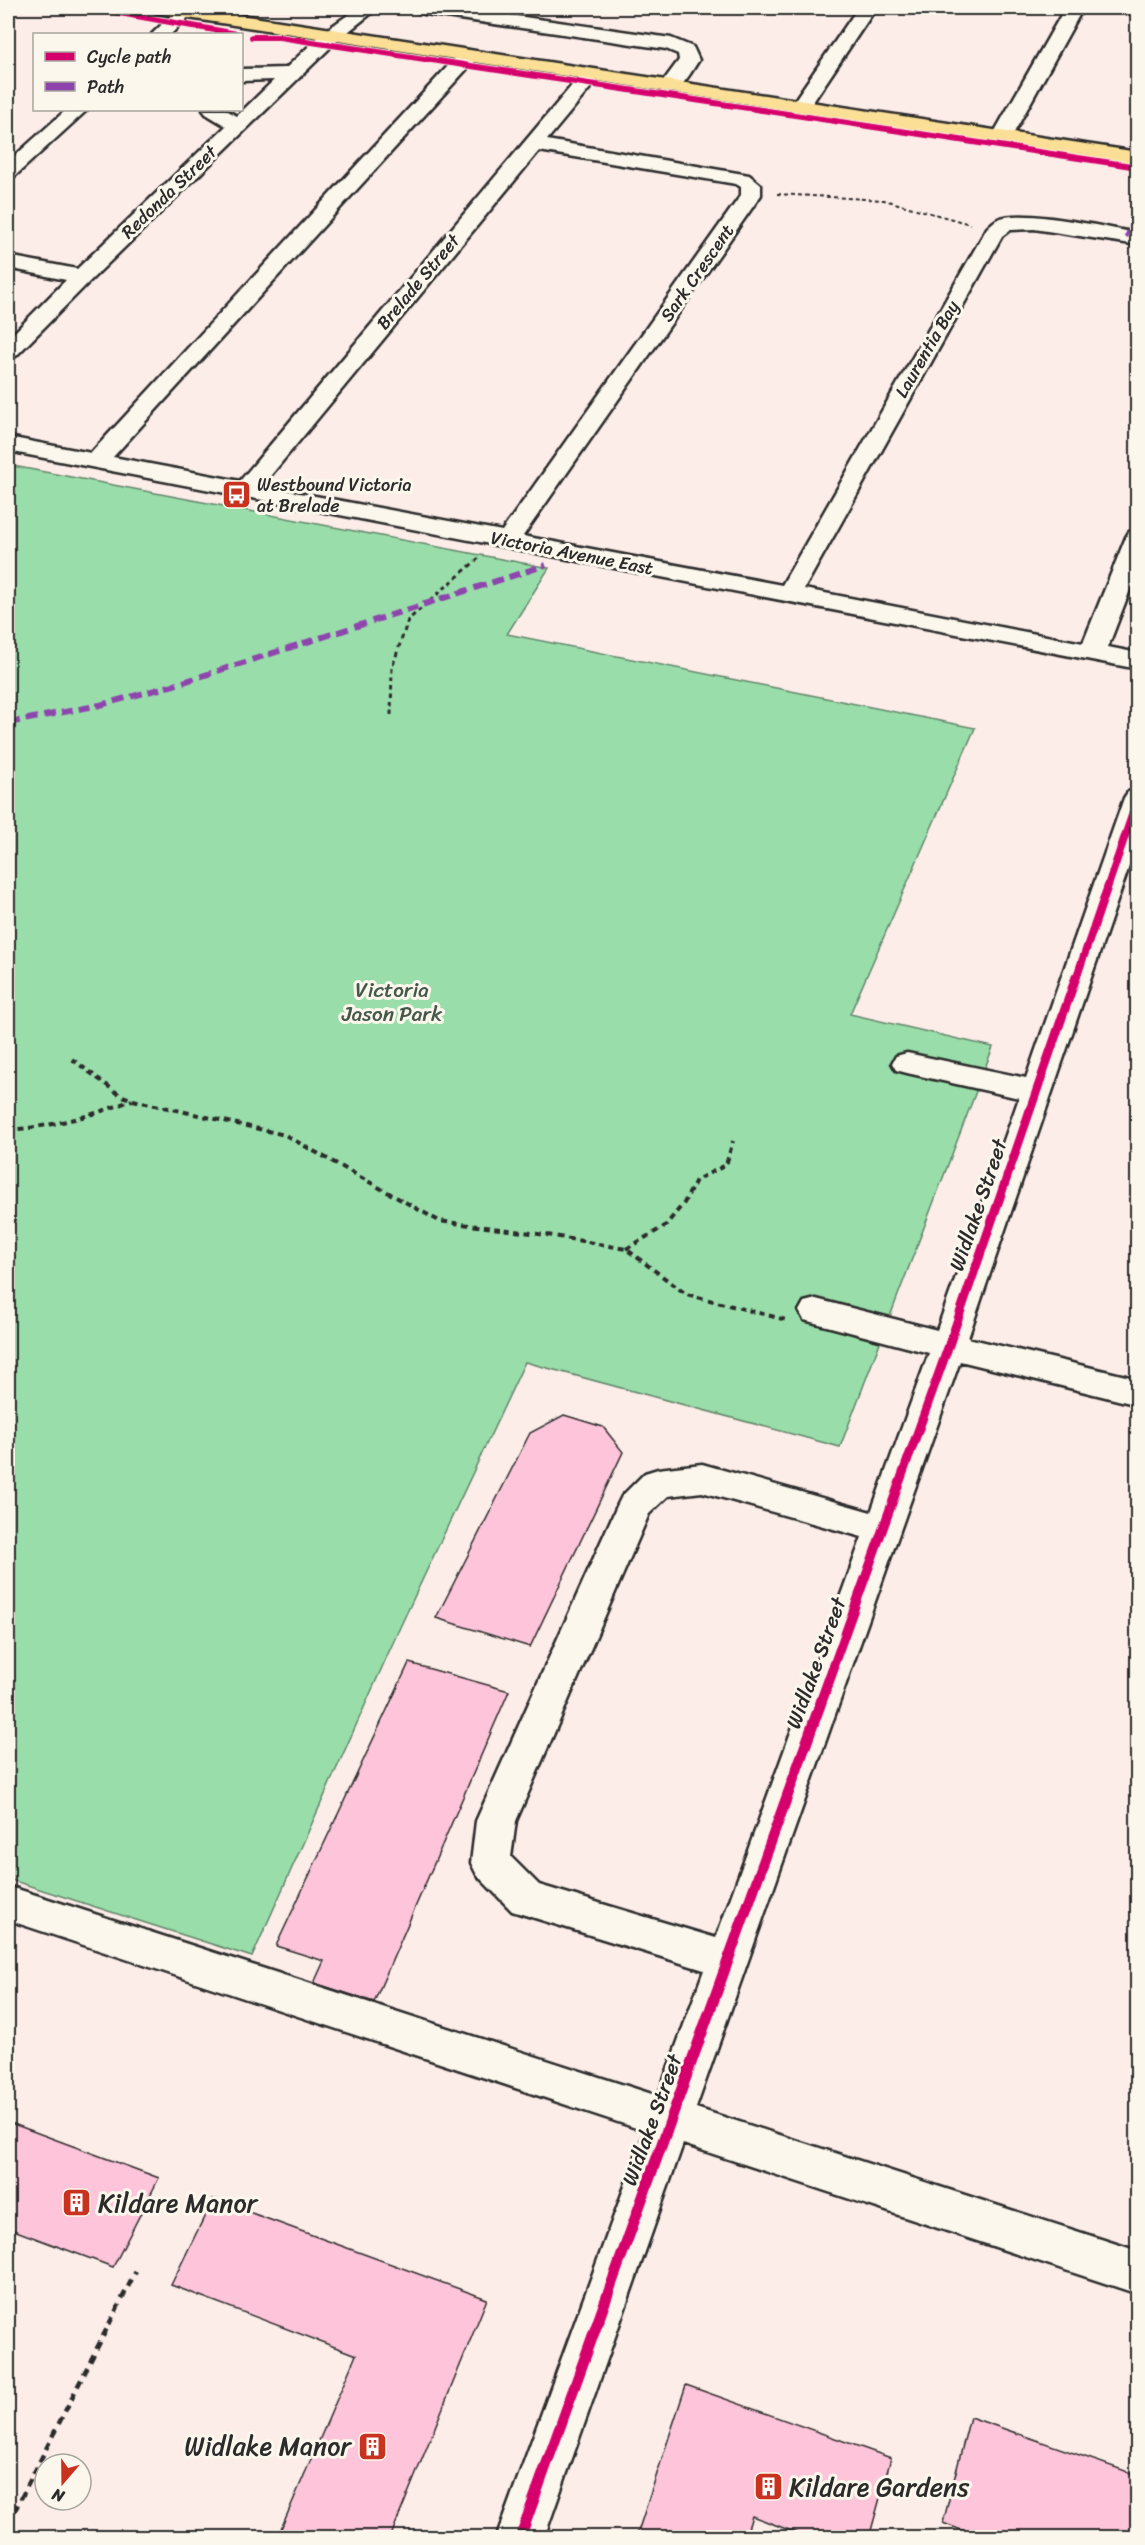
<svg xmlns="http://www.w3.org/2000/svg" width="1145" height="2545" font-family="Sriracha,sans-serif">
<rect width="100%" height="100%" fill="#fcede8"/>
<filter id="ink" filterUnits="userSpaceOnUse"><feTurbulence type="fractalNoise" baseFrequency=".0167" numOctaves="2"/><feDisplacementMap in="SourceGraphic" scale="12" xChannelSelector="R" yChannelSelector="G"/><feConvolveMatrix kernelMatrix="1 2 1 2 8 2 1 2 1" color-interpolation-filters="sRGB"/></filter>
<g filter="url(#ink)">
<!-- green -->
<path fill="#99deaa" stroke="#62846a" stroke-width="1.5" d="M8 465 549 568 507 634 975 728 850 1014 993 1047 840 1447 525 1362 401 1625 252 1957 8 1879Z"/>
<!-- building -->
<path fill="#fec5da" stroke="#2b2b2b" stroke-width="1.5" d="M564 1415 603 1427 623 1452 530 1647 436 1618 530 1433Z
M409 1663 509 1691 374 2002 314 1983 324 1961 276 1946Z
M8 2122 159 2178 113 2267 8 2228Z
M213 2199 487 2299 390 2538H277L356 2355 171 2285Z
M686 2385 891 2458 869 2538H810L752 2516 745 2538H636Z
M970 2417 1137 2475V2538H982L943 2523Z"/>
<g fill="none" stroke-linecap="round" stroke-linejoin="round">
<defs>
<path id="minor" d="M179 8H198L171 34H152Z
M358 8H378L339 39 90 281 16 356 8 358V339L66 280 8 268V256L77 269 226 126 206 114 203 110H226L237 116 274 80 242 81V69L286 68 325 31Z
M416 8H460L671 38 693 47 699 60C690 73 680 96 662 91L659 87 679 60 678 54 666 49 425 14 418 12Z
M858 8H876L807 111H793L790 107Z
M1065 8H1083L1011 138 1008 142H994L991 138Z
M468 50 475 52 478 56 475 60 113 457 240 481 584 71H598L601 75 547 140 749 175 761 185V195L523 536 782 585 987 228C990 225 994 221 998 219 1023 208 1107 228 1138 233V245L1034 229 1010 230 1002 236 804 589 1083 643 1126 537 1129 532 1138 530V569L1108 647 1138 653V669L8 451V437L91 453 461 52ZM539 151 736 184 741 187V195L502 531 262 486Z
M66 110H87L15 176 8 178V162Z
M1138 790V840L968 1338 1138 1379V1405L960 1361 696 2108 1138 2251V2294L683 2144 544 2538H496L645 2131 8 1920V1886L658 2096 704 1970 512 1911 477 1875 471 1863 476 1821 617 1506 622 1496 645 1473 658 1469 702 1464 871 1512 929 1353 804 1320 799 1311 804 1302 816 1299 937 1330 1019 1098 907 1073 896 1070 892 1063 896 1056 907 1053 1026 1078 1124 798 1128 792ZM702 1492 862 1537 716 1938 539 1885 511 1857 516 1821 649 1514 668 1496Z"/>
<path id="major" d="M153 8H195L1138 152V164L162 14 155 12Z"/>
</defs>
<!-- minor casing -->
<use href="#minor" stroke="#2b2b2b" stroke-width="5"/>
<!-- major casing -->
<use href="#major" stroke="#2b2b2b" stroke-width="5"/>
<!-- path-far3 -->
<path stroke="#2b2b2b" stroke-width="2" stroke-dasharray="4 3" stroke-linecap="butt" d="M777 194 884 200 970 224"/>
<!-- path-far2 -->
<path stroke="#2b2b2b" stroke-width="3" stroke-dasharray="4.5 4" stroke-linecap="butt" d="M391 715 392 668 408 620 479 558"/>
<!-- path-far1 -->
<path stroke="#2b2b2b" stroke-width="4" stroke-dasharray="6 4.5" stroke-linecap="butt" d="M72 1059 120 1095 133 1100 285 1135 439 1221 554 1236 626 1249 686 1294 786 1320
M8 1130C51 1127 92 1116 132 1100
M626 1249 665 1226 684 1203 696 1180 726 1165 733 1141"/>
<!-- path -->
<path stroke="#2b2b2b" stroke-width="4.5" stroke-dasharray="8 6" stroke-linecap="butt" d="M8 2524 136 2271"/>
<!-- minor -->
<use href="#minor" fill="#fbf7ec" fill-rule="evenodd"/>
<!-- major -->
<use href="#major" fill="#fbdf96" fill-rule="evenodd"/>
<!-- quiet-far1 -->
<path stroke="#8e44ad" stroke-width="4.5" stroke-dasharray="10 4.5" stroke-linecap="butt" d="M1126 237 1138 214"/>
<!-- quiet -->
<path stroke="#8e44ad" stroke-width="6" stroke-dasharray="12 6" stroke-linecap="butt" d="M8 723 100 705 174 685 546 565"/>
<defs>
<path id="cycleway-far3" d="M92 8 237 34
M252 37H279L1138 167"/>
<path id="cycleway-far2" d="M1076 979 1138 798"/>
<path id="cycleway-far1" d="M832 1670 949 1345 1076 977"/>
<path id="cycleway" d="M520 2538 833 1669"/>
</defs>
<!-- cycleway-far3 casing -->
<use href="#cycleway-far3" stroke="#fbf7ec" stroke-width="8"/>
<!-- cycleway-far2 casing -->
<use href="#cycleway-far2" stroke="#fbf7ec" stroke-width="10"/>
<!-- cycleway-far1 casing -->
<use href="#cycleway-far1" stroke="#fbf7ec" stroke-width="13"/>
<!-- cycleway casing -->
<use href="#cycleway" stroke="#fbf7ec" stroke-width="15"/>
<!-- cycleway-far3 -->
<use href="#cycleway-far3" stroke="#d6006c" stroke-width="6"/>
<!-- cycleway-far2 -->
<use href="#cycleway-far2" stroke="#d6006c" stroke-width="8"/>
<!-- cycleway-far1 -->
<use href="#cycleway-far1" stroke="#d6006c" stroke-width="9"/>
<!-- cycleway -->
<use href="#cycleway" stroke="#d6006c" stroke-width="11"/>
</g>
</g>
<!-- icons -->
<defs>
<symbol id="bus-square" viewBox="-11 -11 22 22"><rect x="-9" y="-9" width="18" height="18" rx="4" fill="#c8321e" stroke="#fbf7ec"/><path d="M-5-6H5V4H4V6H2V4H-2V6H-4V4H-5ZM-3.5-4V0h7V-4ZM-3.5 1.2v1.5H-2V1.2ZM2 1.2v1.5H3.5V1.2Z" fill="#fff"/></symbol>
<symbol id="building-square" viewBox="-11 -11 22 22"><rect x="-9" y="-9" width="18" height="18" rx="4" fill="#c8321e" stroke="#fbf7ec"/><path d="M-4-6H4V6H1V3H-1V6H-4ZM-2.5-4.3h1.7v1.8h-1.7ZM.8-4.3h1.7v1.8H.8ZM-2.5-1h1.7V.8h-1.7ZM.8-1h1.7V.8H.8Z" fill="#fff"/></symbol>
</defs>
<g fill-rule="evenodd">
<use href="#bus-square" x="220" y="478" width="33" height="33"/>
<use href="#building-square" x="60" y="2186" width="33" height="33"/>
<use href="#building-square" x="356" y="2430" width="33" height="33"/>
<use href="#building-square" x="752" y="2470" width="33" height="33"/>
</g>
<g text-anchor="middle" stroke-width="6" stroke-linejoin="round" paint-order="stroke">
<!-- far-street labels -->
<g font-size="18" fill="#2b2b2b" stroke="#fbf7ec">
<text transform="translate(169 192) rotate(-44)" y="6">Redonda Street</text>
<text transform="translate(697 273) rotate(-55)" y="6">Sark Crescent</text>
<text transform="translate(418 282) rotate(-50)" y="6">Brelade Street</text>
<text transform="translate(927 349) rotate(-60)" y="6">Laurentia Bay</text>
<text transform="translate(572 553) rotate(11)" y="6">Victoria Avenue East</text>
</g>
<!-- far-poi labels -->
<g font-size="18" fill="#2b2b2b" stroke="#fbf7ec" text-anchor="start">
<text x="257" y="491">Westbound Victoria<tspan x="257" dy="21">at Brelade</tspan></text>
</g>
<!-- park labels -->
<g font-size="21" fill="#46584b" stroke="#fbf7ec">
<text x="392" y="997">Victoria<tspan x="392" dy="24">Jason Park</tspan></text>
</g>
<!-- street labels -->
<g font-size="21" fill="#2b2b2b" stroke="#fbf7ec">
<text transform="translate(978 1205) rotate(-71)" y="7">Widlake Street</text>
<text transform="translate(816 1663) rotate(-70)" y="7">Widlake Street</text>
<text transform="translate(652 2120) rotate(-70)" y="7">Widlake Street</text>
</g>
<!-- near-poi labels -->
<g font-size="26" fill="#2b2b2b" stroke="#fbf7ec" text-anchor="start">
<text x="98" y="2212">Kildare Manor</text>
<text x="351" y="2455" text-anchor="end">Widlake Manor</text>
<text x="789" y="2496">Kildare Gardens</text>
</g>
</g>
<!-- margin -->
<rect width="1145" height="2545" fill="none" stroke="#fbf7ec" stroke-width="30"/>
<rect x="15" y="15" width="1115" height="2515" fill="none" stroke="#2b2b2b" stroke-width="2" filter="url(#ink)"/>
<!-- legend -->
<rect x="33" y="33" width="210" height="78" fill="#fbf7ec" stroke="#a8a59f" stroke-width="1.5"/>
<rect x="45" y="52" width="30" height="9" fill="#d6006c" stroke="#a8a59f" stroke-width="1.5"/>
<text x="87" y="63" font-size="18" fill="#2b2b2b">Cycle path</text>
<rect x="45" y="82" width="30" height="9" fill="#8e44ad" stroke="#a8a59f" stroke-width="1.5"/>
<text x="87" y="93" font-size="18" fill="#2b2b2b">Path</text>
<!-- north arrow -->
<g transform="translate(63 2482) rotate(200)"><circle r="28" fill="#fbf7ec" stroke="#a8a59f" stroke-width="1.5"/>
<path d="M0-4.5L10 22L0 15L-10 22Z" fill="#c8321e"/>
<text y="-9" font-size="16" font-weight="bold" text-anchor="middle" fill="#2b2b2b">N</text>
</g>
</svg>
